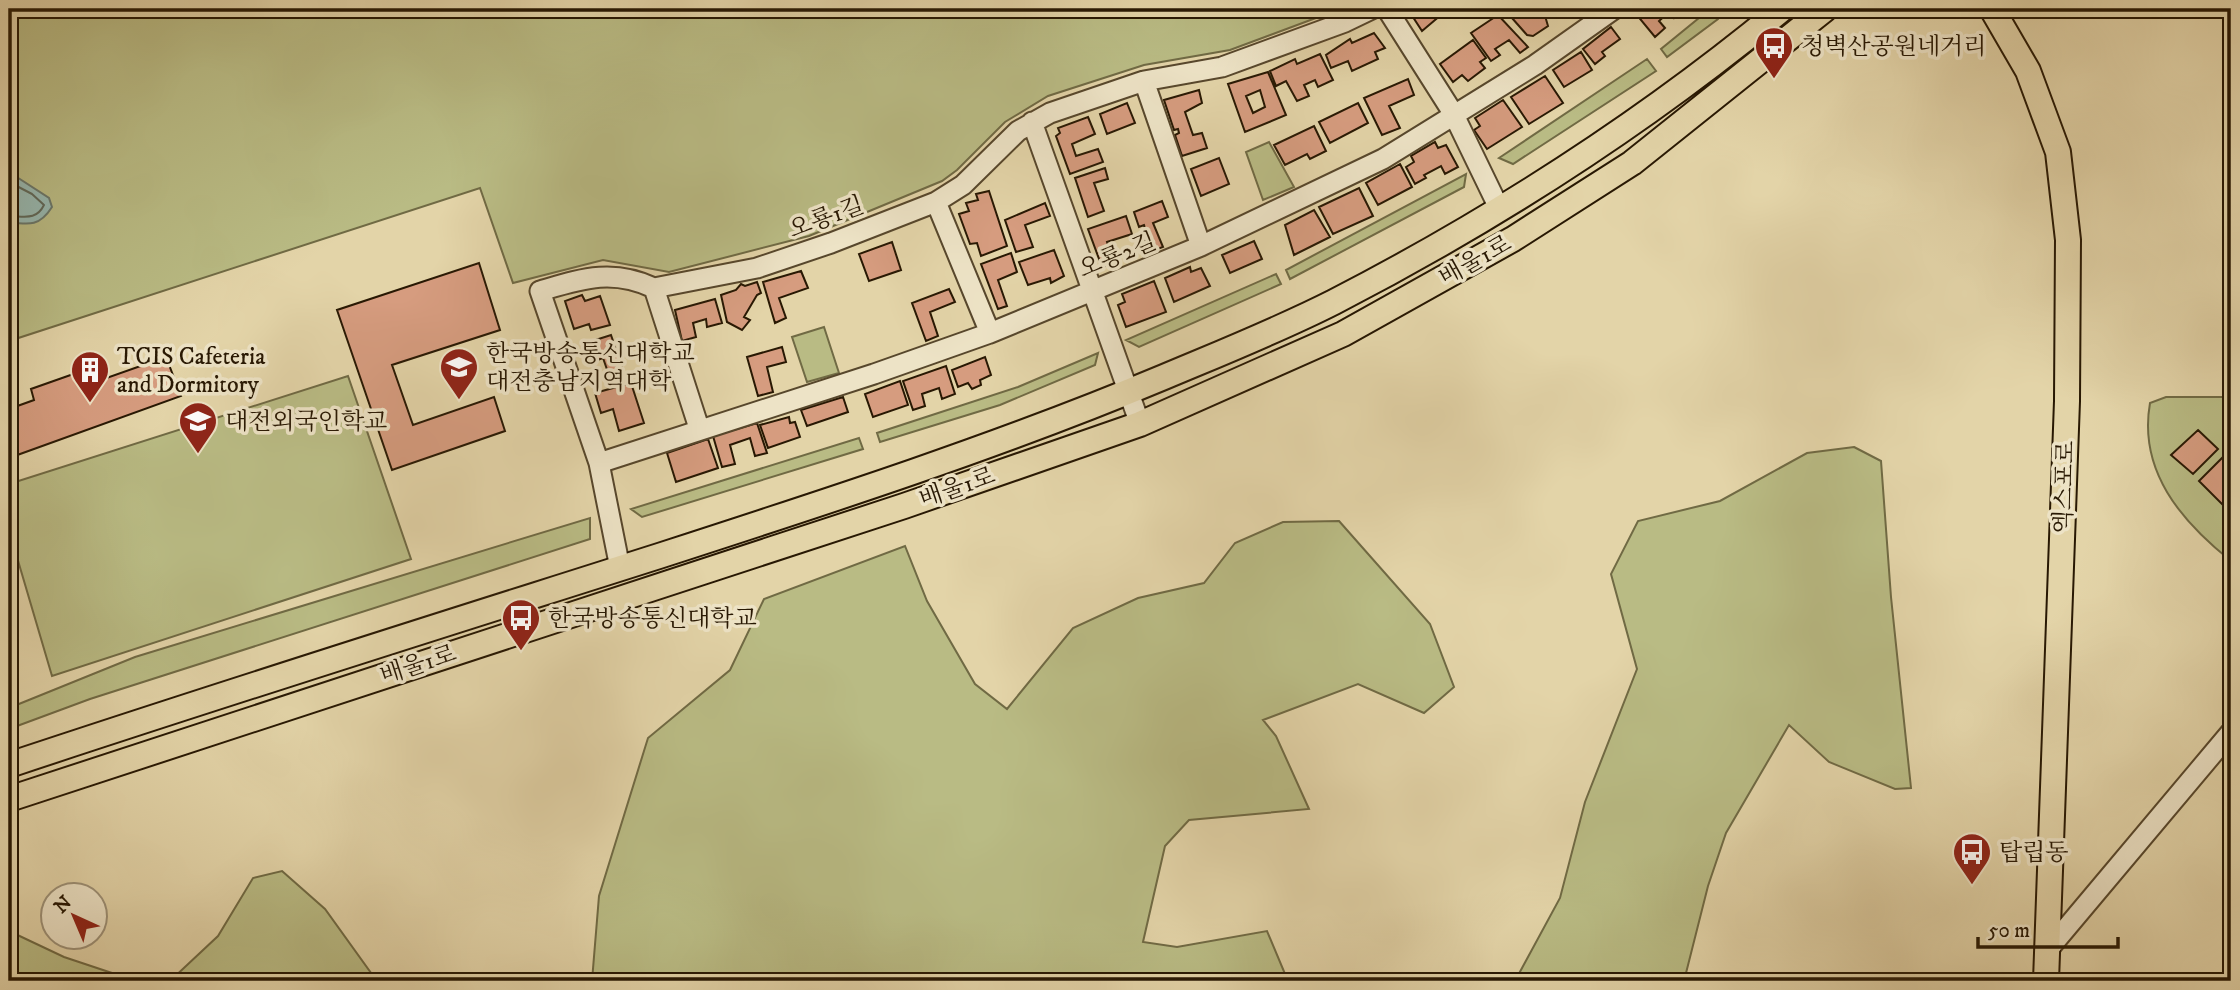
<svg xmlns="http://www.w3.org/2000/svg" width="2240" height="990" font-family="'IM FELL DW Pica','Noto Serif KR',serif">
<rect width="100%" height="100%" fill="#e3d4a8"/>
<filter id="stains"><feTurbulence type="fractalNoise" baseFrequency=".00286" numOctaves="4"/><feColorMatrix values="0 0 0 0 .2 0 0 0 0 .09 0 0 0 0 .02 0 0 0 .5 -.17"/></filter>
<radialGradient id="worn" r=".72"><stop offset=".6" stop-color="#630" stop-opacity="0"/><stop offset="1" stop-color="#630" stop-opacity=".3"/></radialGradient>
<!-- green -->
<path fill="#b9bb84" stroke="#706a44" stroke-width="2" d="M9 9H1340L1230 50 1144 65 1048 96 1005 122 957 170 942 181 809 236 669 272 603 260 513 283 480 188 9 341Z
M1710 9H1725L1718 19 1667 57 1661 49Z
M1647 59 1656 71 1513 164 1499 158Z
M1269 142 1294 187 1263 200 1246 152Z
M1466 174 1464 187 1290 279 1286 270Z
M1276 274 1281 284 1139 347 1126 340Z
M824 327 839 373 807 382 792 337Z
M1098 353 1095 365 1000 405 880 442 877 433 1018 387Z
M348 376 411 559 52 676 9 530V484Z
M2166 397H2231V561C2181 521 2138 471 2150 403Z
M859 438 863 449 642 517 631 509Z
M1854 447 1881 461 1891 597 1911 788 1895 789 1829 762 1789 725 1726 833 1708 886 1684 981H1515L1560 898 1585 802 1637 669 1611 574 1638 521 1720 501 1807 453Z
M590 518V539L90 699 9 729V708L135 657Z
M1339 521 1430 624 1454 687 1424 713 1358 684 1263 720 1276 736 1309 809 1189 820 1165 846 1143 942 1177 947 1267 931 1288 981H592L599 896 648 738 730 670 764 599 905 546 927 601 975 684 1007 709 1073 628 1138 598 1204 583 1235 543 1283 522Z
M282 871 325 909 371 973 373 981H170L218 936 253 878Z
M9 931 64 957 136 981H9Z"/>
<!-- water -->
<path fill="#96b7af" stroke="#6a776a" stroke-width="2" d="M9 172 49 198 52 207C40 226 30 225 9 222Z"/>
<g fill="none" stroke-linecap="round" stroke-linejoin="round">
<!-- shore -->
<path stroke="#5f6859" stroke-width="2" d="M9 182 32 194 44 205C36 221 24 216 9 216"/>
</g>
<!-- building -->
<path fill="#d69c7f" stroke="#281803" stroke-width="2" fill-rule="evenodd" d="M1412 9H1448L1422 31 1411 14Z
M1504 9H1543L1548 26 1533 36 1527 35Z
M1643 9H1681L1683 11 1674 18 1669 12 1659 21 1665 28 1655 37 1636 14Z
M1498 15 1528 47 1520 53 1509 40 1495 49 1500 55 1491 61 1471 33Z
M1611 27 1620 39 1602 52 1605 56 1595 64 1583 49Z
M1374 33 1385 48 1375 52 1378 59 1352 71 1348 61 1331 68 1326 55 1350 39 1352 43Z
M1473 40 1486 58 1480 62 1485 68 1468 81 1462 75 1453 82 1440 64Z
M1581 52 1592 70 1564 87 1553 70Z
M1320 54 1333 80 1318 87 1315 80 1304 85 1309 96 1297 101 1286 81 1276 86 1270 71 1295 59 1297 64Z
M1268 72 1286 115 1245 132 1228 84ZM1260 90 1265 107 1253 113 1246 96Z
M1545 76 1563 103 1529 124 1511 97Z
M1408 79 1414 95 1389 106 1400 128 1382 135 1364 98Z
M1199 90 1202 103 1185 112 1193 135 1202 133 1207 148 1182 156 1175 135 1179 133 1178 129 1174 130 1164 100Z
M1503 100 1522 127 1487 149 1474 130 1480 126 1475 118Z
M1127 103 1135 123 1107 134 1100 114Z
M1358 103 1368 123 1330 143 1319 122Z
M1088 117 1095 134 1072 144 1076 156 1098 149 1103 162 1070 174 1056 136 1060 133 1058 128Z
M1314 126 1326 151 1310 159 1307 154 1285 165 1274 145Z
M1435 142 1438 148 1446 145 1458 167 1445 174 1441 166 1424 175 1426 178 1415 184 1406 167 1414 162 1411 156Z
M1219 158 1229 184 1201 196 1191 169Z
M1400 164 1412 187 1378 205 1366 183Z
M1105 168 1108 179 1094 183 1104 211 1088 217 1075 178Z
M1359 188 1373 216 1333 234 1319 207Z
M989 191 1007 246 981 256 977 243 970 244 959 214 969 211 966 203 978 200 976 194Z
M1162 201 1168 217 1153 223 1163 247 1149 252 1143 236 1147 234 1144 225 1139 227 1134 212Z
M1045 203 1050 216 1025 225 1033 247 1016 252 1005 220Z
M1314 210 1330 237 1294 255 1285 225Z
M1126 216 1132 234 1107 242 1114 264 1102 267 1088 229Z
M1254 241 1262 259 1230 273 1222 255Z
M892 242 901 270 869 281 859 254Z
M1054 250 1064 276 1051 283 1050 278 1028 285 1019 262Z
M1011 253 1017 272 998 280 1007 306 998 309 981 264Z
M479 263 500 330 392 365 413 425 494 397 505 431 392 470 337 310Z
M1190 267 1191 272 1201 268 1210 286 1174 302 1165 278Z
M801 271 808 288 779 298 786 318 775 323 763 282Z
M1154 281 1166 312 1126 327 1118 305 1125 302 1122 294Z
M757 282 761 293 757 295 744 317 750 320 742 330 727 322 721 295 736 290 741 284 745 286Z
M949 289 955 302 930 312 938 336 926 341 912 303Z
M582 295 585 301 600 296 610 325 591 330 589 324 574 329 565 301Z
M715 299 722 323 707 327 706 319 693 323 696 337 682 341 675 310Z
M611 335 625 376 611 381 603 358 589 363 583 344Z
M782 347 786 362 767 367 773 392 758 396 747 357Z
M166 357 181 396 9 458V409L34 400 31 389 96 366 101 380Z
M985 357 991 375 980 380 981 385 972 389 968 383 958 387 952 370Z
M946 366 955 394 942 399 939 388 922 394 925 406 913 410 903 381Z
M900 381 908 405 873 417 865 394Z
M631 383 644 423 619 431 613 409 601 413 595 393Z
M843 397 848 412 807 426 801 410Z
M789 417 790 423 795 422 800 437 768 448 760 425Z
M757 423 767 453 755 456 750 438 730 445 735 464 722 467 713 436Z
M2198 430 2218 449 2193 474 2171 455Z
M708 439 718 468 676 482 667 453Z
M2225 455 2231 461V513L2199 481Z"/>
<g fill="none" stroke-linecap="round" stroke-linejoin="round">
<defs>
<path id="minor" d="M1387 9 1453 113 1500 210
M1144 81 1201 246
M1032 122 1140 424
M936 202 990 333
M654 288 699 428
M599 463 874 374 990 333 1201 246 1383 159 1535 65 1614 9
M620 568 599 463 540 291C581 279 612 268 654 288L757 268 831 243 936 202 963 185 1018 131 1050 113 1144 81 1222 67 1345 22 1372 9
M2047 951 2231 732"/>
<path id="major" d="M1992 9 2028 71 2058 152 2068 240 2067 401 2046 981
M9 765C225 693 442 625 659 556 829 501 999 446 1164 377 1221 353 1279 330 1334 302 1493 220 1644 123 1782 9
M9 799 904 506 1140 424 1343 334 1513 239 1632 163 1825 9"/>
</defs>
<!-- minor casing -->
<use href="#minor" stroke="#57472c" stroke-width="23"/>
<!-- major casing -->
<use href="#major" stroke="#281803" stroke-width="28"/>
<!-- minor -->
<use href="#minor" stroke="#ede3c6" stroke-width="19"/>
<!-- major -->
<use href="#major" stroke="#e3d4a8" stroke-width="24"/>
</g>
<!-- icons -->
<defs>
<symbol id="bus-pin" viewBox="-11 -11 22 30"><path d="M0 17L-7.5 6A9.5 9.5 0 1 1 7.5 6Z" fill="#8f2418" stroke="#ede3c6"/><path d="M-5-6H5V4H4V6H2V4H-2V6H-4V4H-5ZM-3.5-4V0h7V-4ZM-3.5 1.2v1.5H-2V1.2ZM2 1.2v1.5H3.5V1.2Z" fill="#fff"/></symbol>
<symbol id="school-pin" viewBox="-11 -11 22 30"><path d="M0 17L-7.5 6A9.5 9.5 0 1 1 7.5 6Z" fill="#8f2418" stroke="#ede3c6"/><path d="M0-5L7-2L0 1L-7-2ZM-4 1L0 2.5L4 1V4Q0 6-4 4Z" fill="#fff"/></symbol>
<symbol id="building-pin" viewBox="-11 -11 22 30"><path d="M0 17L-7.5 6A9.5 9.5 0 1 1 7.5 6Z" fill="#8f2418" stroke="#ede3c6"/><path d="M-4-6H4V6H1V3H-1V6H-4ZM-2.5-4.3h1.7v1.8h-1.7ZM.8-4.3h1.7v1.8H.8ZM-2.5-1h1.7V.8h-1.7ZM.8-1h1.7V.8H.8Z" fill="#fff"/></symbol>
</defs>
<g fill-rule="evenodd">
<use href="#bus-pin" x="1752" y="24" width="44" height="60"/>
<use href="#school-pin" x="437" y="345" width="44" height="60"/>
<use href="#building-pin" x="68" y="348" width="44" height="60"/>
<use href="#school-pin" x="176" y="399" width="44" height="60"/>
<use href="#bus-pin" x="499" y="596" width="44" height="60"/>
<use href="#bus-pin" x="1950" y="830" width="44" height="60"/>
</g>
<g text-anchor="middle" stroke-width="7" stroke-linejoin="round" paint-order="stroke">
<!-- poi labels -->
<g font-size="24" fill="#281803" stroke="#ede3c6" text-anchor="start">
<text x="1801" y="54">청벽산공원네거리</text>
<text x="486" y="361">한국방송통신대학교<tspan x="486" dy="28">대전충남지역대학</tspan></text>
<text x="117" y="364">TCIS Cafeteria<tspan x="117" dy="28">and Dormitory</tspan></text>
<text x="225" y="429">대전외국인학교</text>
<text x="548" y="626">한국방송통신대학교</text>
<text x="1999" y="860">탑립동</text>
</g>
<!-- street labels -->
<g font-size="24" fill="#281803" stroke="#ede3c6">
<text transform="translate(826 217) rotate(-20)" y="8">오룡1길</text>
<text transform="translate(1117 255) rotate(-22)" y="8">오룡2길</text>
<text transform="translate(1475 260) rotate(-29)" y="8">배울1로</text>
<text transform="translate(957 487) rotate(-19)" y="8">배울1로</text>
<text transform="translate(2064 487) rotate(-88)" y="8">엑스포로</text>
<text transform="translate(418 664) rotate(-18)" y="8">배울1로</text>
</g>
</g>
<!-- margin -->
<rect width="2240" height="990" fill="none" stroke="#e3d4a8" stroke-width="35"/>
<rect x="10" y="10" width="2219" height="969" fill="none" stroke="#281803" stroke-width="3.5"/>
<rect x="18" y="18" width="2205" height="955" fill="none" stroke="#281803" stroke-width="2"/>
<!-- north arrow -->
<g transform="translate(74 916) rotate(316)"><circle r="33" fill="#ede3c6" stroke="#9e9278" stroke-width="2"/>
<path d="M0-5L12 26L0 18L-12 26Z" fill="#8f2418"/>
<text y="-10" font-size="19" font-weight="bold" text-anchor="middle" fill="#281803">N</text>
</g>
<!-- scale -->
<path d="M1978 937v10h140v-10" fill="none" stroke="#281803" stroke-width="3.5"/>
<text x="1988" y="937" font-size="21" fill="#281803" stroke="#ede3c6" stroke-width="5" paint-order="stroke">50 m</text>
<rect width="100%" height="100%" filter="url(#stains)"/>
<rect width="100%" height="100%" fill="url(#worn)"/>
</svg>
